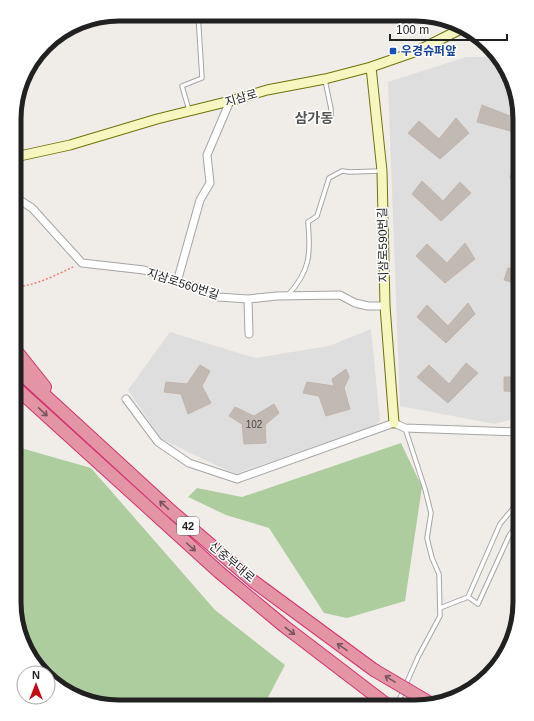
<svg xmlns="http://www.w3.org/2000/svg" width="534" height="721" font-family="Arial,'Noto Sans KR',sans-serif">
<rect width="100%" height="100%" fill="#f0ede8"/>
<!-- residential -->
<path fill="#dfdede" d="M466 57H496L509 73 520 119V417L495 424 400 406 388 82Z
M371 329 380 421 374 426 235 474 161 439 128 390 170 332 255 358 329 346Z"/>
<!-- forest -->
<path fill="#aecd9f" d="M401 443 422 487 405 601 347 618 324 613 269 528 226 515 188 497 197 488 242 497Z
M14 446 91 468 215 610 285 665 263 707 106 706 61 689 48 675V673H47L25 648 14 602Z"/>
<!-- building -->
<path fill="#c1b9b4" stroke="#c1b4ab" d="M515 96 520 119 518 133 477 122 482 105 510 116Z
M456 118 469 133 440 159 408 133 419 121 439 139Z
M515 164 520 165V181L510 178Z
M422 181 443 201 460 182 471 193 441 221 412 194Z
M465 243 475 259 445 283 416 256 427 244 447 263Z
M508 268 520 269V285L504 280Z
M468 303 475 314 446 343 417 317 427 305 448 326Z
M466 363 478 373 448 403 417 377 429 365 449 384Z
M200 365 210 371 202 386 211 403 188 414 181 394 164 392 166 382 187 384Z
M346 369 349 377 344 388 350 409 326 416 319 396 303 393 307 382 334 386 332 379Z
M504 377H520V392L504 391Z
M274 404 279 413 265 425 266 443 244 444 242 424 229 416 235 407 254 416Z"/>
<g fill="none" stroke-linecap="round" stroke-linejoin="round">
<defs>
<path id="lane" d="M325 80 331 109V118
M189 110 182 86 202 78 198 14
M288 295C310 271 311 254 308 222L317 216 329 178 342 171 350 172 380 171
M468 597 478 604 509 536 520 520
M440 608 468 597 500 524 520 500
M396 707 418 657 440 616 439 574 432 558 427 538 431 513 425 489 405 428"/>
<path id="street" d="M15 197 32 208 82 263 144 270 177 282 200 288 218 297 248 299 249 334
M177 282 200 200 210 183 207 155 230 101
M248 299 277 296 340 295 355 303 368 306H385
M126 399 158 442 189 463 237 479 394 423 405 428 520 432"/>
<path id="secondary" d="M371 67 382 171 385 306 394 423
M15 157 70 145 157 119 230 101 267 90 325 79 371 67 417 51 463 28"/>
<path id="highway" d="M14 348 45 387
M14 367 170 510 253 581 374 670
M14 386 219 572 284 626 390 707"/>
</defs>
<!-- lane casing -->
<use href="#lane" stroke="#a5a5a5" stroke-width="5.5"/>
<!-- street casing -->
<use href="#street" stroke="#a5a5a5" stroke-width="9"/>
<!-- secondary casing -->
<use href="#secondary" stroke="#6d740b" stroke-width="11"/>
<!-- highway casing -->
<use href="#highway" stroke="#d2326f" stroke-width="14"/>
<!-- path -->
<path stroke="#f27f77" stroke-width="1.5" stroke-dasharray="2 2" stroke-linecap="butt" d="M15 287C35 286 56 275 75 266"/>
<!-- lane -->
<use href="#lane" stroke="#fff" stroke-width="3.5"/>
<!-- street -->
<use href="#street" stroke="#fff" stroke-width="7"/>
<!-- secondary -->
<use href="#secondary" stroke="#f6f6c0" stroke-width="9"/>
<!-- highway -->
<use href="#highway" stroke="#e395a6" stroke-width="12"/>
<defs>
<path id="highway-bridge" d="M374 670 430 703"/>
</defs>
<!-- highway-bridge casing -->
<use href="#highway-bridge" stroke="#d2326f" stroke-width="14" stroke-linecap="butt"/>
<!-- highway-bridge -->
<use href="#highway-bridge" stroke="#e395a6" stroke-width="12"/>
</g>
<!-- one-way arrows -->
<defs><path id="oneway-shaft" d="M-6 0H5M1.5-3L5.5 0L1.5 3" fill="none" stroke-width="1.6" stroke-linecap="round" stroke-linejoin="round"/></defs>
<g stroke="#78555d">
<use href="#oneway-shaft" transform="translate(43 412) rotate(43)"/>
<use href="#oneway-shaft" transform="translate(164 505) rotate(-137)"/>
<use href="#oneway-shaft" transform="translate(191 547) rotate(42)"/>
<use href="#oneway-shaft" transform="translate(290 631) rotate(37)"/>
<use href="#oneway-shaft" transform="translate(342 647) rotate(-145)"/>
<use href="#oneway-shaft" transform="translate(390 679) rotate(-149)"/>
</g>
<!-- markers -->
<rect fill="#1a4fb4" stroke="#fff" stroke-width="1.5" x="389" y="47" width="8" height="8" rx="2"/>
<g text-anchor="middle" stroke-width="3" stroke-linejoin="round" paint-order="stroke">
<!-- number labels -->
<g font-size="10" fill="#494746">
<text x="254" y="428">102</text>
</g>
<!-- shield labels -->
<rect fill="#fff" stroke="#646464" stroke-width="1" x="177" y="517" width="22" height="18" rx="3"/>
<g font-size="11" font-weight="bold" fill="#212121">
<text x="188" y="530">42</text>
</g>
<!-- transit labels -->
<g font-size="12" font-weight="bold" fill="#164399" stroke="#fff" text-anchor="start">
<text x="401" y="55">우경슈퍼앞</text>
</g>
<!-- street labels -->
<g font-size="12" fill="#212121" stroke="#fff">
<text transform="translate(241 98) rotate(-16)" y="4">지삼로</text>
<text transform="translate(383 245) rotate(-91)" y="4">지삼로590번길</text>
<text transform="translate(183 284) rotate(18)" y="4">지삼로560번길</text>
<text transform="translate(232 562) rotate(40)" y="4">신중부대로</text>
</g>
<!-- quarter labels -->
<g font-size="14" font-weight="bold" fill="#545454" stroke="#fff">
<text x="314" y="123">삼가동</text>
</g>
</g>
<!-- crop -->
<path d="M0 0H534V721H0ZM119 21H415A98 98 0 0 1 513 119V602A98 98 0 0 1 415 700H119A98 98 0 0 1 21 602V119A98 98 0 0 1 119 21Z" fill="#fff" fill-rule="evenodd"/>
<path fill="none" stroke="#212121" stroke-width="5" d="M119 21H415A98 98 0 0 1 513 119V602A98 98 0 0 1 415 700H119A98 98 0 0 1 21 602V119A98 98 0 0 1 119 21Z"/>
<!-- north arrow -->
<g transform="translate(36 685)"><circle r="19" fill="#ffffff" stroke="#a6a6a6"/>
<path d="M0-3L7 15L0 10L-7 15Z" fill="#c60c13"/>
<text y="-6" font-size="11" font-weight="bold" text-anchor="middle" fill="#212121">N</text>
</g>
<!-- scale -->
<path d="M390 34v6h117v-6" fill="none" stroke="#212121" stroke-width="2"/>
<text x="396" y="34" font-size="12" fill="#212121" stroke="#ffffff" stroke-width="3" paint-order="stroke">100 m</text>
</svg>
